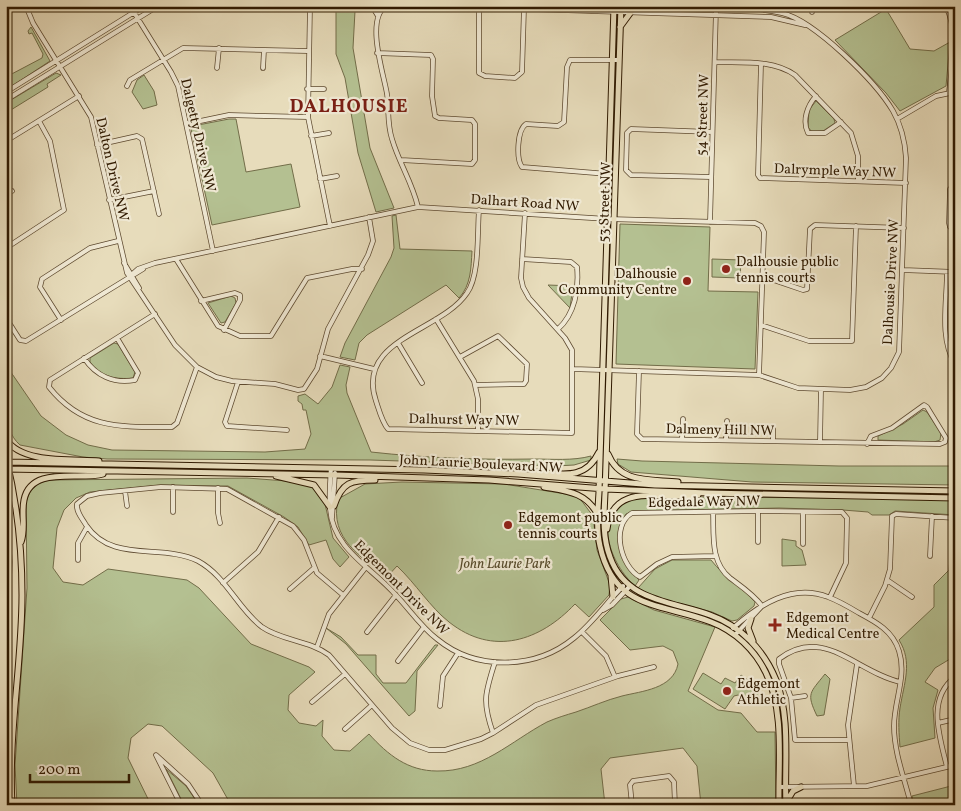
<svg xmlns="http://www.w3.org/2000/svg" width="961" height="811" font-family="Vollkorn,serif">
<rect width="100%" height="100%" fill="#e7dcbb"/>
<filter id="stains"><feTurbulence type="fractalNoise" baseFrequency=".004" numOctaves="4"/><feColorMatrix values="0 0 0 0 .2 0 0 0 0 .09 0 0 0 0 .02 0 0 0 .5 -.17"/></filter>
<radialGradient id="worn" r=".72"><stop offset=".6" stop-color="#630" stop-opacity="0"/><stop offset="1" stop-color="#630" stop-opacity=".3"/></radialGradient>
<!-- green -->
<path fill="#b4c091" stroke="#726d49" d="M886 9 910 49 934 51 950 42 946 86 900 111 886 93 835 40Z
M336 11H355L353 48 370 148 394 208 376 212 358 153 345 78 336 54Z
M31 27 50 61 6 90V77L42 58 43 54 32 33 29 34 28 31Z
M56 73 61 75 47 84 48 87 6 113V103Z
M144 75 154 91 157 105 143 109 132 92 137 80Z
M816 101 834 119 835 123 823 131 812 132 808 127 809 110Z
M229 119H236L246 172 291 164 300 207 212 225 191 129 193 126Z
M396 215 400 249 472 251C471 268 471 285 459 298L446 285 367 335 359 343 355 360 340 357 345 343 391 257 394 248 392 216Z
M620 224 710 227 708 291 758 292 755 369 616 364Z
M712 259 741 260 740 278 712 277Z
M548 285 573 286 570 308Z
M231 296 235 298 236 303 225 322 221 323 208 303Z
M114 343 118 344 135 372 133 378C116 380 99 376 90 362V358Z
M6 365 41 416 66 435 88 445 112 450 265 452 305 449 311 434 306 410H303L302 404 298 401V396L305 394 318 404 332 387 340 365 350 367 346 385 347 393 371 452C425 458 479 460 533 459 552 459 573 461 591 456V460L574 465 556 466 370 460 107 459 83 457 20 445C0 428 6 391 6 365Z
M923 410 927 412 941 433 940 440 934 442 878 440V436L903 424Z
M617 459 642 461 839 466H955V485L752 482 631 472 618 464Z
M247 478 299 482 312 486 324 500 333 538 349 557 340 567 333 559 326 540 309 545 298 527 284 517 228 486 161 485 90 492 76 498 64 510 57 528 53 568 63 582 83 585 108 569 187 580 199 588 251 644 309 667 315 672 289 695 288 710 299 723 316 726 323 720 322 736 334 750 350 751 369 734C388 755 408 771 437 771 481 772 511 741 547 722 556 718 566 715 576 712 591 707 606 700 622 696 642 691 673 689 678 664L673 651 663 646 630 650 600 620 621 599 628 597 654 610 715 627 688 691 718 710 741 713 757 732H775L776 805H701L697 766 683 748 610 758 601 769 605 805H231L213 773 162 726 148 724 131 738 128 758 151 805H17L15 765 27 588 26 503C29 490 36 483 49 480Z
M402 482 504 484 578 496 593 516 597 550 610 585 609 595 589 617 575 604C540 641 493 657 449 622 430 607 416 584 397 566L386 578C362 556 329 540 338 499L365 484Z
M703 497 955 499V515L895 511 889 515H872L868 512 843 510 779 508 634 511 626 514C611 538 620 561 639 580L635 586C611 565 590 513 631 499Z
M782 539 796 541V546L802 550 806 565 782 566Z
M951 545 955 551V656L935 668 925 682 938 690 933 708 935 738 900 747C899 734 898 721 900 708 904 683 913 662 899 640L934 607V585L949 570Z
M672 560H711C725 578 741 586 755 602L754 606 737 620 732 621 712 612 655 597 638 588 655 569Z
M326 628 341 637 358 655H376V674L383 683H406L435 645H438L417 671 415 711 409 716 346 644Z
M703 673 721 684 725 678 735 683 741 675 752 683 750 687 761 693 754 705 738 695 734 696 725 709 693 689Z
M825 674 830 679 824 715 817 716C806 693 810 693 825 674Z
M166 769 186 786 199 805H184Z
M955 785V805H914L912 796Z"/>
<g fill="none" stroke-linecap="round" stroke-linejoin="round">
<defs>
<path id="minor" d="M26 6 33 23 91 117 127 273 175 345 197 367 216 377 232 381 275 384 298 390 304 389 317 369 328 329 368 255 373 241 369 217
M130 6 171 72 178 86 213 251
M310 6 308 117 330 226
M372 6 378 16
M386 6C365 19 384 75 387 94 389 109 387 124 392 139 399 163 412 182 418 207
M439 6 771 17 805 25
M946 6C959 34 952 63 949 92
M479 7V73L485 76 515 78 522 72 524 8
M812 12V6
M377 53 431 55 433 59 432 96 435 116 439 118 472 120 475 124V160L472 164 401 160
M715 62C742 63 772 59 795 75L851 133 858 156V181
M761 64 758 175 760 178 906 183
M217 68 219 48
M263 68 264 50
M127 86 130 80 183 48 308 51
M307 89H324
M6 92 144 6
M816 96C807 106 802 121 808 133H825L841 122
M6 100 158 6
M897 119 936 96 955 92
M186 124 229 115 308 117
M311 136 329 133
M6 141 79 96
M97 145 137 136 142 139 159 214
M608 174 522 167C516 159 517 130 526 124L558 126 564 122 567 67 570 60H619
M711 177 631 175 626 170 627 133 631 129 712 132
M320 179 337 176
M955 185 950 189 949 223 950 227 955 228
M6 195 12 191
M109 200 154 191
M479 210C477 233 480 275 467 293 441 332 355 339 376 401 379 410 382 422 388 429L572 433V350L565 338 529 298 523 287 521 278 525 213
M710 222 716 9
M6 248 64 210 50 141 39 121
M176 259 218 326 240 336H271L307 278 352 269H362
M522 259 571 262 577 267C579 289 575 314 558 329
M124 263 139 288
M903 270 955 272
M947 272C947 301 939 338 955 364
M762 276 803 290 807 289 810 229 815 225 904 228
M129 277 138 269 155 263 418 207 608 219 755 223 761 226 764 232 759 375
M201 301 235 293 240 295V300L224 330
M155 314 50 380 49 387C83 430 122 427 172 427L177 423 197 367
M6 318 20 340 26 341 143 269
M436 319 474 381 478 399V431
M61 320 40 287 42 279 90 248 118 241
M761 325 809 341H852L856 226
M398 343 422 383
M320 356 374 369
M460 357 498 336 527 364 526 381 524 384 475 385
M84 358C96 376 114 384 135 380L138 373 117 338
M573 369 759 375 798 388 850 390 866 387 882 378 891 368 899 352 906 158C905 141 901 125 893 111 876 82 815 21 782 13 749 5 696 8 660 6
M639 371 637 434 642 439 940 444 945 442 946 438 927 407 924 405 892 428 871 436 867 444
M238 382 225 422 227 426 287 430
M682 439 683 419
M726 440 727 421
M773 441V429
M820 442 821 389
M331 468C330 481 329 496 330 509 333 548 369 566 393 592 408 607 420 626 437 639 476 671 535 670 574 638 593 623 606 603 623 586
M218 488V513L220 523
M125 491 127 506
M758 511V542
M173 512V487
M713 512C714 534 710 562 730 578 742 587 753 594 762 606
M332 518 335 473
M803 544V512
M715 556 672 557 657 564 640 577C621 567 610 526 632 513L758 511 842 512 847 518 846 563 830 597
M930 556 932 516
M78 560V543L87 527
M887 580 912 597
M223 583 258 552 279 517
M290 589 314 568
M343 595 317 573 304 540 293 526 227 489 161 487 100 493 87 496 77 504C76 512 82 518 86 525 112 564 162 543 198 561 226 576 238 609 262 627 282 641 309 640 329 655L392 728 410 743 429 750H445L481 739 493 733C482 702 485 693 495 662
M603 610 612 605 630 586
M869 618 885 586 890 569 892 516 896 514 955 518
M733 628C759 605 792 583 828 597 839 601 849 607 859 613 876 622 893 631 899 651 907 676 894 701 894 726 894 753 905 780 911 805
M367 632 396 595
M582 632 606 656 615 677
M735 635 762 606
M317 647 329 614 366 567
M398 661 424 627
M791 698 805 696
M312 702 345 674
M440 706 443 676 458 653
M938 723 955 719
M345 729 372 705
M493 733 536 705 618 676 654 667
M848 740H795L791 698 779 664V659C824 625 856 672 900 682
M947 767C940 738 926 699 955 677
M854 786 848 725 857 664
M779 787 867 786 955 765
M181 805 156 755 188 784 202 805
M632 805 630 785 633 781 669 776 674 782 675 805"/>
<path id="major" d="M614 6 599 492C598 510 596 529 600 546 614 611 663 603 711 622 735 631 755 650 766 673 785 712 778 763 779 805
M621 6 605 493C604 514 602 536 610 557 626 602 672 601 710 615 741 626 764 650 776 680 791 718 784 765 786 805
M620 27 631 12
M6 439C21 464 72 459 99 461
M608 454C620 484 650 479 678 482
M6 458C17 502 22 549 22 595 22 665 8 734 12 805
M6 462 424 470 518 474 655 485 955 491
M6 469 335 475 489 480 605 489 708 493 955 498
M535 472C562 474 585 481 599 452
M276 476 314 485 330 507
M544 487C567 491 586 492 598 515
M334 506C342 482 351 480 375 480
M6 509 9 562 6 634
M607 529C613 480 663 501 698 495
M21 542C26 529 21 514 24 500 31 465 79 481 103 474
M611 576 613 597
M751 619 748 628 753 641
M787 801 793 791 801 787"/>
</defs>
<!-- minor casing -->
<use href="#minor" stroke="#5e4a30" stroke-width="5.5"/>
<!-- major casing -->
<use href="#major" stroke="#301a01" stroke-width="7"/>
<!-- minor -->
<use href="#minor" stroke="#efe8d3" stroke-width="4"/>
<!-- major -->
<use href="#major" stroke="#e7dcbb" stroke-width="5"/>
</g>
<!-- markers -->
<g fill="#8f2418" stroke="#efe8d3" stroke-width="2">
<circle cx="726" cy="269" r="5"/>
<circle cx="687" cy="281" r="5"/>
<circle cx="508" cy="525" r="5"/>
<path d="M772.5 617.5h5v5h5v5h-5v5h-5v-5h-5v-5h5z"/>
<circle cx="727" cy="691" r="5"/>
</g>
<g text-anchor="middle" stroke-width="4.5" stroke-linejoin="round" paint-order="stroke">
<!-- street labels -->
<g font-size="14" fill="#301a01" stroke="#efe8d3">
<text transform="translate(702 115) rotate(-88)" y="5">54 Street NW</text>
<text transform="translate(199 135) rotate(77)" y="5">Dalgetty Drive NW</text>
<text transform="translate(113 169) rotate(77)" y="5">Dalton Drive NW</text>
<text transform="translate(835 170) rotate(2)" y="5">Dalrymple Way NW</text>
<text transform="translate(525 202) rotate(4)" y="5">Dalhart Road NW</text>
<text transform="translate(604 202) rotate(-88)" y="5">53 Street NW</text>
<text transform="translate(890 282) rotate(-87)" y="5">Dalhousie Drive NW</text>
<text transform="translate(464 419) rotate(1)" y="5">Dalhurst Way NW</text>
<text transform="translate(720 429) rotate(1)" y="5">Dalmeny Hill NW</text>
<text transform="translate(481 463) rotate(3)" y="5">John Laurie Boulevard NW</text>
<text transform="translate(704 501) rotate(-1)" y="5">Edgedale Way NW</text>
<text transform="translate(402 587) rotate(45)" y="5">Edgemont Drive NW</text>
</g>
<!-- poi labels -->
<g font-size="14" fill="#301a01" stroke="#efe8d3" text-anchor="start">
<text x="736" y="266">Dalhousie public<tspan x="736" dy="16">tennis courts</tspan></text>
<text x="677" y="278" text-anchor="end">Dalhousie<tspan x="677" dy="16">Community Centre</tspan></text>
<text x="518" y="522">Edgemont public<tspan x="518" dy="16">tennis courts</tspan></text>
<text x="786" y="622">Edgemont<tspan x="786" dy="16">Medical Centre</tspan></text>
<text x="737" y="688">Edgemont<tspan x="737" dy="16">Athletic</tspan></text>
</g>
<!-- park labels -->
<g font-size="14" font-style="italic" fill="#584c2c" stroke="#efe8d3">
<text x="505" y="568">John Laurie Park</text>
</g>
<!-- district labels -->
<g font-size="19" font-weight="bold" letter-spacing="1" fill="#7a1f14" stroke="#efe8d3">
<text x="349" y="112">DALHOUSIE</text>
</g>
</g>
<!-- margin -->
<rect width="961" height="811" fill="none" stroke="#e7dcbb" stroke-width="25"/>
<rect x="8" y="8" width="946" height="796" fill="none" stroke="#301a01" stroke-width="2.5"/>
<rect x="12" y="12" width="936" height="786" fill="none" stroke="#301a01"/>
<!-- scale -->
<path d="M30 774v8h99v-8" fill="none" stroke="#301a01" stroke-width="2.5"/>
<text x="38" y="774" font-size="15" fill="#301a01" stroke="#efe8d3" stroke-width="4" paint-order="stroke">200 m</text>
<rect width="100%" height="100%" filter="url(#stains)"/>
<rect width="100%" height="100%" fill="url(#worn)"/>
</svg>
